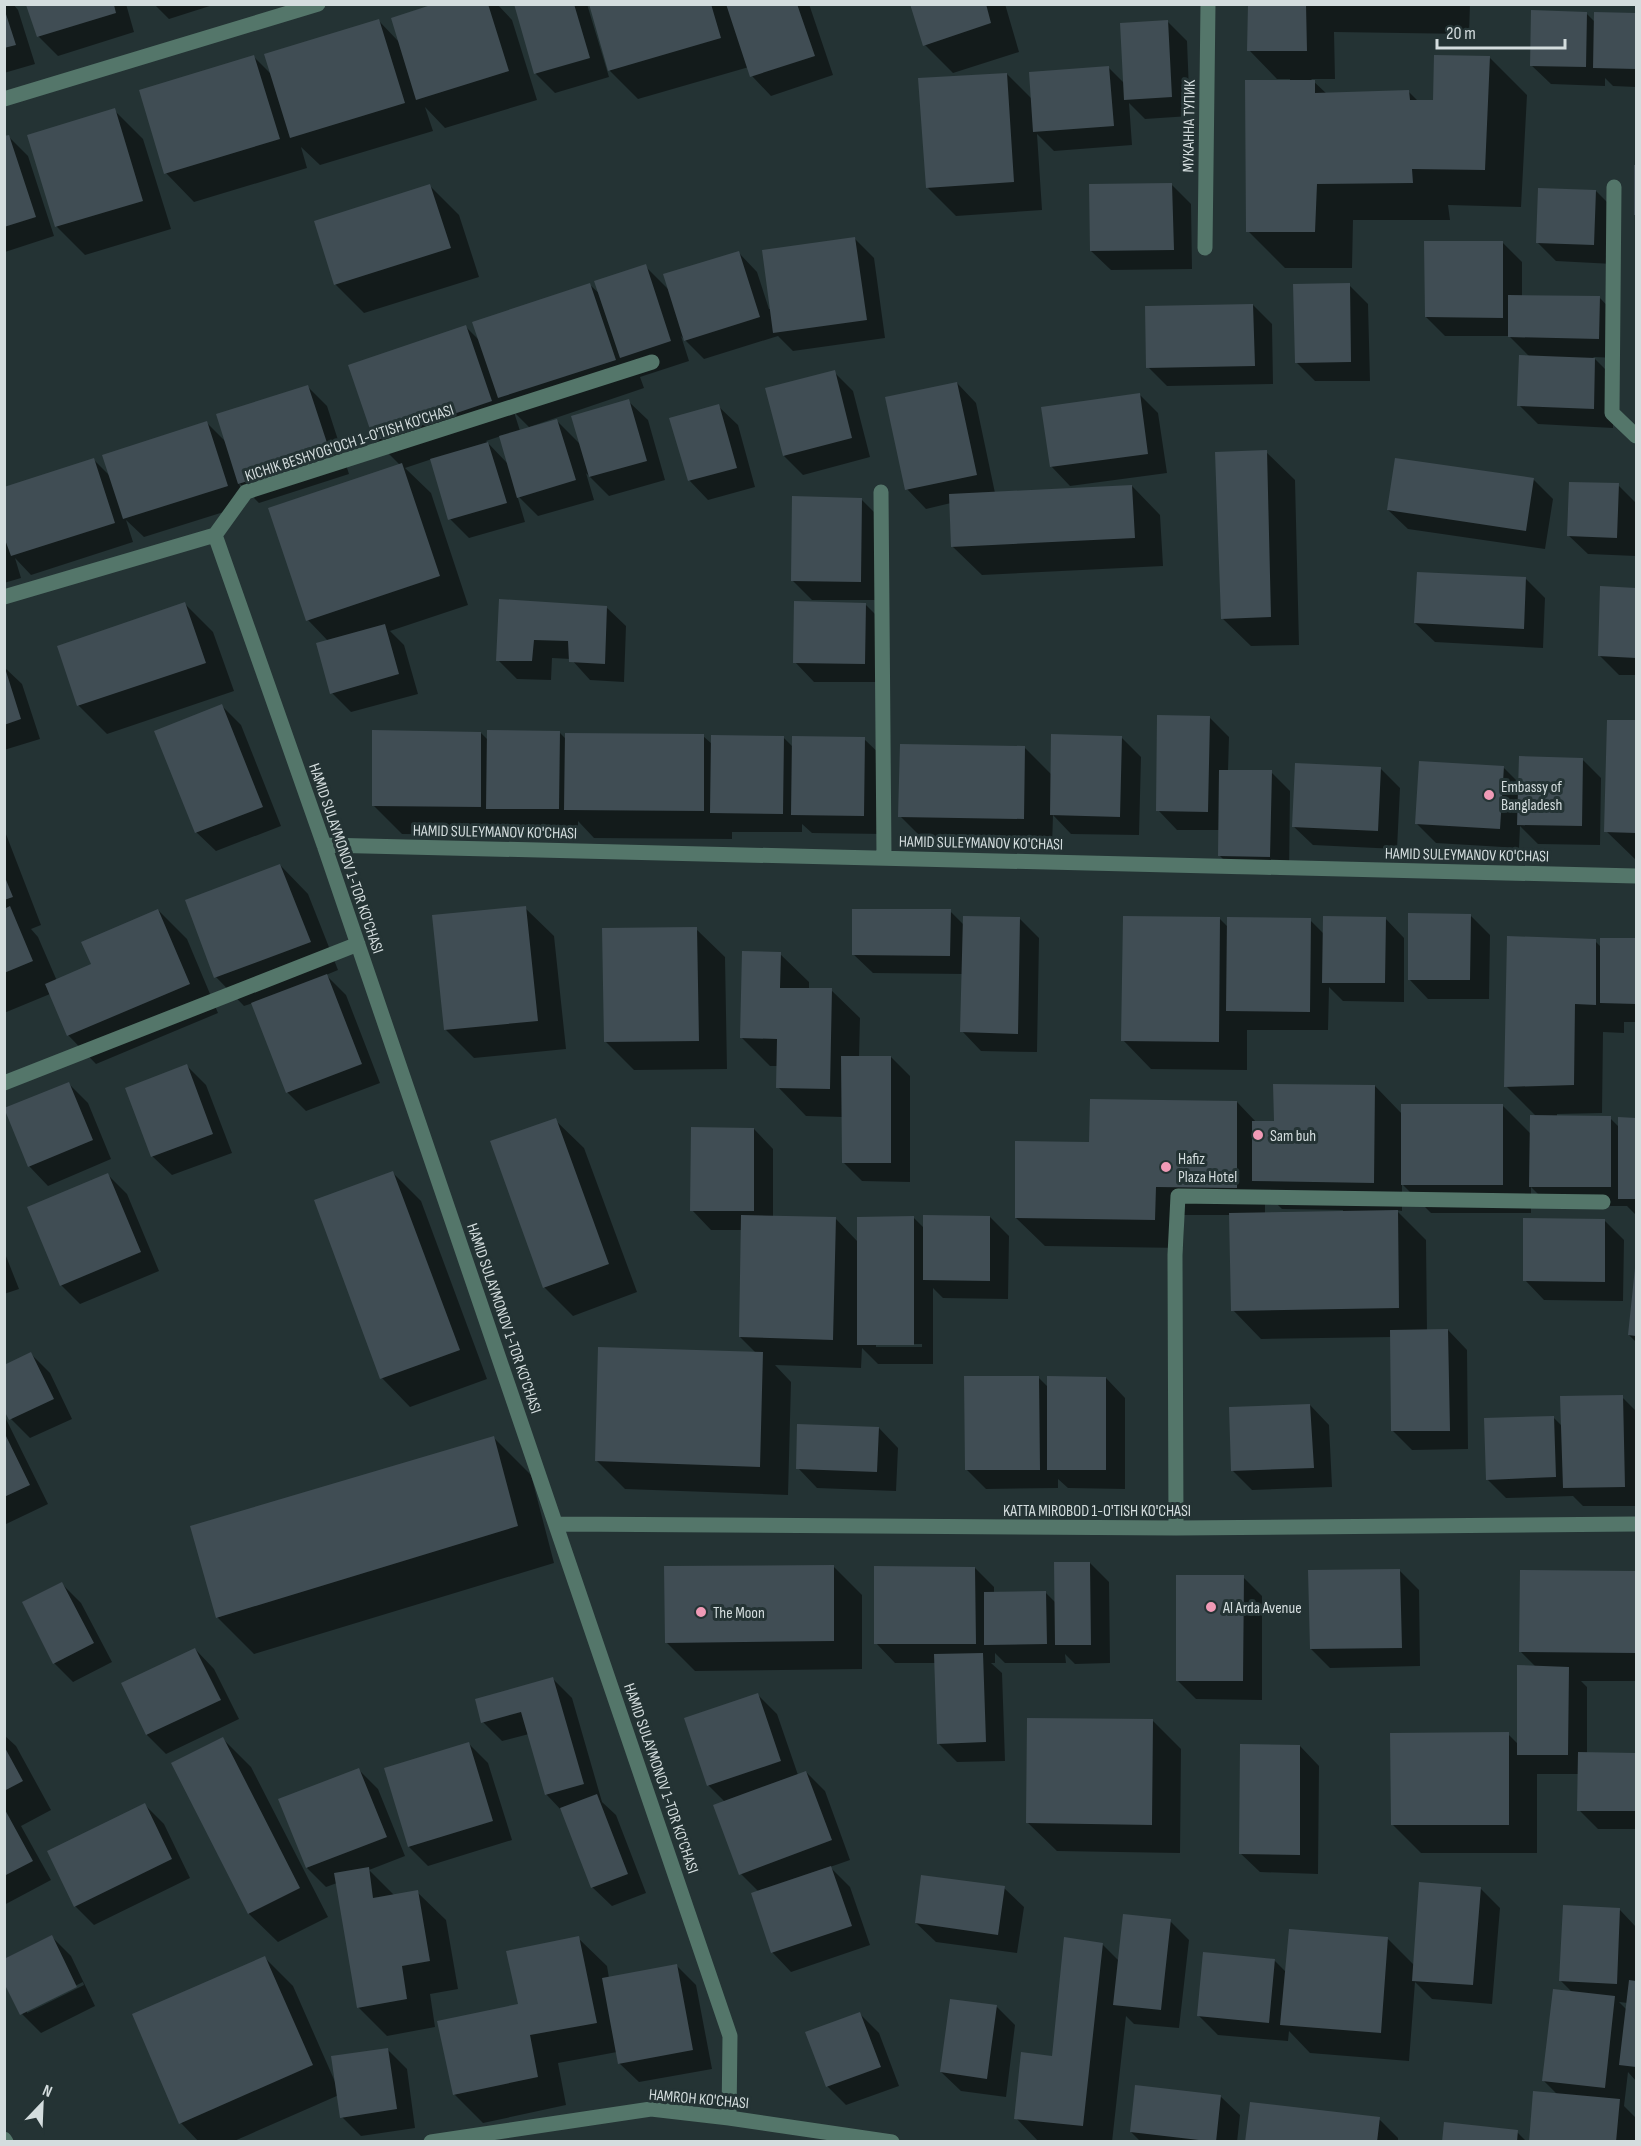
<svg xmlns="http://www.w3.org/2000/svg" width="1641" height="2146" font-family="'Sofia Sans Condensed',sans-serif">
<rect width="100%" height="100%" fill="#243334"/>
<!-- shadow -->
<path fill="#0007" fill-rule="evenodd" d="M4 4H13L18 10 35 64 4 73Z
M28 4H126L134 32 58 56 38 36Z
M154 4H216L169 19Z
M439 4H497L512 20 537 100 445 128 425 107 433 131 320 165 301 147 307 168 194 202 166 173 254 57 272 75 379 21 399 42Z
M515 4H587L609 77 555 93 536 74Z
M590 4H809L833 75 771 96 752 76 749 67 638 99 610 71Z
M912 4H1005L1019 52 953 73 925 45Z
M1249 4H1470L1469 34 1334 32 1335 79H1311L1327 94 1408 91 1418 101H1435L1490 58 1527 95 1521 207 1448 205 1450 220H1353L1352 268H1285L1248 231 1290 81V79H1277L1249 50Z
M1586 13 1595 22V14H1636V87L1613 86 1605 78V86L1551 84 1531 65Z
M1168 22 1187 41 1190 116 1145 119 1129 103 1132 145 1054 151 1037 134 1042 210 956 216 927 187 1007 74 1033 100 1109 68 1125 84Z
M114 110 143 139 171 229 85 255 56 226Z
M8 136 28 156 54 236 5 252 4 138Z
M1636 140V216L1635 215Z
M1172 185 1191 204 1192 269 1111 270 1091 251Z
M430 186 459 215 479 277 364 313 335 284Z
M1596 191 1615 210 1613 264 1556 261 1537 242Z
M855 239 874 258 885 338 793 351 778 336 704 359 681 336 689 361 640 377 644 388 529 427 514 412 520 431 557 421 580 444 628 401 648 420 665 480 609 496 586 473 594 500 538 516 517 495 525 522 469 538 450 519 432 459 405 468 431 493 468 605 390 631 404 645 418 694 351 712 332 693 328 641 308 620 400 465 375 440 466 327 480 341 590 285 601 295 645 266 669 290 738 252 757 272 769 309H771ZM501 436 509 465 486 441Z
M1503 243 1522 262V296L1599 297 1618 317 1617 358 1593 357 1614 378 1613 428 1538 424 1519 405 1529 356 1509 336H1445L1426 317Z
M1349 285 1368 304 1370 381H1315L1296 362Z
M1253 305 1272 324 1273 384 1167 386 1148 367Z
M834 372 853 391 870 457 803 475 784 456Z
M957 383 976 403 995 493 1132 486 1160 515 1163 566 982 575 953 547 951 503 926 509 907 489Z
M308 387 327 406 349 474 259 503 239 483 246 505 144 537 126 520 133 542 31 575 15 558 21 578 4 583V488L94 460 111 477 207 423 227 443Z
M1139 394 1158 413 1167 473 1070 486 1051 466Z
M718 406 738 425 755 487 708 500 689 480Z
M1266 452 1295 480 1299 645 1251 646 1222 618Z
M1533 479 1553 499 1545 549 1408 529 1388 510Z
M1618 485 1636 503V556L1588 554 1568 535Z
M861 499 881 519 880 600H812L792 580Z
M1526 579 1545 598 1543 648 1435 642 1415 623Z
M1602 588 1636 589V675H1619L1600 656Z
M500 601 606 607 626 626 624 682 590 680 571 659 552 658 551 680 517 679 498 660Z
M185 604 213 632 234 691 107 734 78 705Z
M865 604 884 623V682H814L795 662Z
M4 667 22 684 40 739 4 750Z
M222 706 241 725 281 826 216 851 196 832Z
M1209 717 1229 737 1228 771 1271 772 1290 791 1289 875 1238 874 1219 855 1220 830H1177L1158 810Z
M1608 721 1636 722V860L1606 831Z
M481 733 489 741 560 733 567 740 703 736 712 744 783 737 793 747 864 739 884 758 883 834 812 833 802 824V832H732V839L594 838 578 821V828L509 827V835L402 834 373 805Z
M1122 738 1141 757 1139 835 1071 834 1053 815 1052 847 929 845 900 816 1025 748 1052 775Z
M1582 759 1601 778 1600 845 1538 844 1520 826 1519 848 1436 843 1417 824 1503 767 1520 784Z
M1381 769 1400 788 1397 849 1313 845 1293 826Z
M4 829 41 925 31 929 38 937 57 981 93 965 158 910 187 939 218 1013 96 1064 68 1035 50 994 4 1013Z
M280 865 308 894 338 970 326 975 346 995 380 1083 306 1111 287 1092 253 1003 244 1006 216 977 187 901Z
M525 908 554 936 566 1049 474 1058 445 1029Z
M950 911 964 925 1020 919 1039 938 1037 1052 981 1051 962 1031 963 974 873 973 853 954Z
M1471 916 1490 935 1489 999H1428L1409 979Z
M1385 918 1404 938V1002L1343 1001 1329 987 1328 1030H1247V1070L1151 1069 1123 1040 1220 919 1229 928 1310 920 1324 934Z
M696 929 725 957 727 1069 634 1070 605 1041Z
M1601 940H1636V1022H1624V1033L1603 1032 1602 1113 1557 1114V1117L1610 1118 1619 1127V1119H1636V1215L1627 1206H1550L1531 1187V1213H1431L1402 1184V1211L1396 1210 1426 1240 1427 1331 1448 1330 1467 1350 1468 1449 1412 1450 1393 1431 1392 1337 1261 1339 1233 1310 1231 1215H1184L1183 1248 1045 1246 1016 1218 1091 1144 1237 1102 1257 1123H1275L1375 1086 1403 1115 1502 1105 1531 1134 1537 1117 1506 1086 1595 941 1601 947ZM1265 1192 1282 1209 1343 1210V1213L1265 1214Z
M780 954 809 982V990H831L860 1018 859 1057H891L910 1076V1182L862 1181 843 1162V1117L806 1116 778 1087V1066H770L742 1038Z
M187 1066 206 1085 232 1153 172 1175 152 1156Z
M69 1084 88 1103 111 1159 48 1186 29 1166Z
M555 1120 584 1148 637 1292 573 1316 544 1287Z
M754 1129 773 1149V1217L835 1218 858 1242 914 1218 925 1229 990 1217 1009 1236 1008 1299 943 1298 933 1288V1364H878L862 1348 861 1368 775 1365 791 1382 788 1495 625 1489 596 1460 756 1353 740 1337 743 1230H711L692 1210ZM876 1344H922V1347H876Z
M392 1172 421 1201 487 1379 410 1407 382 1378Z
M108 1175 127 1194 159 1271 80 1304 61 1285Z
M1605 1221 1624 1240 1623 1301 1544 1300 1525 1280Z
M4 1251 19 1289 4 1294Z
M1636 1267V1342L1629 1335Z
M31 1354 50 1373 72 1419 30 1438 11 1419Z
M1038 1377 1048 1387 1106 1378 1125 1398V1489L1068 1488 1058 1479V1488L986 1489 966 1469Z
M1622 1397 1636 1411V1506H1583L1573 1496 1506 1498 1487 1479 1553 1417 1563 1427Z
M1310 1405 1329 1425 1332 1487 1252 1490 1233 1471Z
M4 1415 48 1504 4 1525Z
M879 1428 898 1448 896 1491 817 1488 798 1468Z
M494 1438 531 1475 554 1563 254 1654 217 1617Z
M1090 1563 1109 1582 1110 1663 1075 1664 1065 1654 1066 1663H1005L995 1653V1663H991L1002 1673 1005 1761 957 1762 938 1743 936 1663H895L876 1643 975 1568 994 1587V1593H1046L1056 1603Z
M833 1566 862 1595V1669L695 1671 666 1642Z
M1400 1571 1419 1590 1420 1666 1330 1668 1311 1649Z
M1522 1572 1636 1573V1681H1581L1587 1687V1754H1636V1829H1598L1579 1810V1774H1537V1853H1421L1392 1824 1508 1734 1518 1744 1536 1667 1521 1652Z
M1243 1577 1262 1596V1700L1196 1699 1177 1680Z
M62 1584 81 1603 112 1662 73 1682 54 1663Z
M195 1649 214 1669 239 1719 166 1754 147 1735 123 1684Z
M553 1679 572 1698 602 1802 616 1815 646 1893 612 1906 592 1887 563 1812 546 1794 529 1734 502 1741 483 1722Z
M758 1695 777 1714 798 1775 806 1772 825 1791 850 1860 830 1867 850 1887 870 1945 791 1972 772 1952 759 1892 741 1874 725 1802 708 1785Z
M1152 1720 1181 1749 1180 1853 1057 1851 1028 1823Z
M4 1735 16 1746 51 1810 21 1826 51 1880 4 1905Z
M223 1739 251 1767 328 1917 278 1942 249 1914 173 1764Z
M469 1744 488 1763 512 1840 428 1866 409 1847Z
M1300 1746 1319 1766 1318 1874 1260 1872 1240 1853Z
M359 1770 378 1789 405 1856 369 1870 395 1896 417 1892 446 1920 458 1989 430 1994 435 2027 387 2036 358 2007 337 1883 326 1887 307 1868Z
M145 1805 164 1824 190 1878 94 1925 75 1906Z
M1004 1888 1024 1907 1017 1953 936 1942 916 1923Z
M1480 1888 1500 1908 1492 2004 1432 1999 1415 1982 1409 2061 1310 2053 1289 2031 1288 2041 1218 2035 1198 2015 1274 1960 1286 1972 1388 1939 1414 1965Z
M1620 1910 1636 1927V2081L1628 2072 1624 2106 1636 2118V2142H1530L1558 2095 1544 2081 1573 1993 1561 1981ZM1619 2002 1628 2003 1627 2010Z
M1170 1921 1189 1940 1179 2028 1134 2024 1126 2016 1112 2142H1039L1016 2118 1053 2057 1102 1944 1119 1961Z
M52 1937 71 1956 95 2006 41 2033 22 2014ZM83 1982 84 1985 27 2013V2010Z
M578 1938 607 1966 609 1978 677 1966 696 1985 712 2069 639 2082 619 2063 617 2052 558 2063 566 2105 483 2123 454 2094Z
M265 1958 293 1986 336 2084 388 2050 407 2069 415 2128 361 2136 342 2117 339 2095 232 2142H199L181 2123Z
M996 2006 1015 2025 1006 2097 961 2091 941 2072Z
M860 2014 879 2033 899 2086 846 2105 827 2086Z
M1220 2096 1240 2115 1237 2142H1141L1131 2132Z
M1379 2119 1398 2138V2142H1247Z
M1517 2132 1527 2142H1444Z"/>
<!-- building -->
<path fill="#404d54" d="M434 4H488L509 71 416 100 391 18Z
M514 4H574L590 58 534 74Z
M589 4H711L721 38 608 71Z
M726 4H797L815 56 750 77Z
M910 4H986L991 23 923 46Z
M1248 4H1306L1307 51H1247Z
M26 5H114L116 13 37 37Z
M4 8 16 45 4 48Z
M1531 10 1587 12 1586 67 1530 66Z
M1594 12 1636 13V69L1593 68Z
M379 19 405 103 290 138 264 54Z
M1168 20 1172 97 1124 100 1120 23Z
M254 55 280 139 164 174 139 90Z
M1434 55 1490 56 1485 170 1412 169 1413 183 1317 184 1315 232H1246L1245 80H1315V93L1409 90 1410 100H1433Z
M1109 66 1114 126 1033 132 1029 72Z
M1007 73 1014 182 926 188 918 78Z
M115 108 143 201 55 227 27 135Z
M9 135 36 217 4 227V136Z
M1634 165H1636V215H1634Z
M1172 183 1174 250 1090 251 1089 184Z
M430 184 451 248 334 285 314 221Z
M1538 188 1596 190 1594 245 1536 243Z
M855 237 867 320 773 333 762 250Z
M1424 241H1503V318L1425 317Z
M739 251 760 317 684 341 663 274Z
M646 264 671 341 620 358 594 281Z
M590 283 616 360 498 398 472 322Z
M1350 283 1351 362 1295 363 1293 284Z
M1508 295 1600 296 1599 339 1508 337Z
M1253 304 1255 366 1146 368 1145 306Z
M466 325 492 401 374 441 348 365Z
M1519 355 1595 358 1594 409 1517 406Z
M835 370 852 438 783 456 765 388Z
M957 382 977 475 905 490 885 397Z
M308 385 331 455 238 484 216 414Z
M1140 393 1148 454 1050 467 1041 407Z
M629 399 647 461 589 477 571 416Z
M719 404 737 468 688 481 669 418Z
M557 419 576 480 517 498 499 436Z
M207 421 228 486 123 519 102 455Z
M488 442 507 503 448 520 430 459Z
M1267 450 1271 617 1221 619 1215 452Z
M94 458 115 523 11 556 4 537V487Z
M1395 458 1534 478 1526 531 1387 510Z
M402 463 440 576 306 621 268 508Z
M1569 482 1619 483 1617 538 1567 536Z
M1132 485 1135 538 951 547 949 494Z
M792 496 862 498 861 582 791 581Z
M1417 572 1526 577 1524 629 1414 623Z
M1600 586 1636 588V658L1598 656Z
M499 599 607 606 605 664 569 662 568 641 534 640 532 661H496Z
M794 601 866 603 865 664 793 663Z
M185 602 206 663 77 706 57 646Z
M385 624 399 674 330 694 316 643Z
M5 668 21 719 4 725V669Z
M222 704 263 807 195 833 154 731Z
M1157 715 1210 716 1208 812 1156 811Z
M1607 720H1636V833L1604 832Z
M372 730 481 732V807L372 806Z
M487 730 560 731 559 809H486Z
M565 733 704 734V811L564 810Z
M1051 734 1122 736 1120 817 1050 815Z
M711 735 784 736 783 814 710 813Z
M792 736 865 737 864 816 791 815Z
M900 744 1025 746 1024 819 898 817Z
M1519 756 1583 758 1582 826 1517 825Z
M1419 761 1504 766 1500 829 1415 824Z
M1295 763 1381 767 1378 831 1292 827Z
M1219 770H1272L1270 857 1218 856Z
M280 864 311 942 214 978 185 900Z
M4 875 13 897 4 900Z
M10 906 33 961 4 973V909Z
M526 906 538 1021 444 1030 432 915Z
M158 909 190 984 67 1036 45 984 91 964 81 942Z
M852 909H951L950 956 852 955Z
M1408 913 1471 914 1470 980H1408Z
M963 916 1020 917 1018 1034 960 1032Z
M1123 916 1220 917 1219 1042 1121 1041Z
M1323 916 1386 917 1385 983H1322Z
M1227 917 1311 918 1310 1012 1226 1011Z
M697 927 699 1041 604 1042 602 928Z
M1507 936 1596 939V1005L1575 1004 1574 1085 1504 1087Z
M1600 938H1636V1004L1600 1003Z
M742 951 781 952 780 988H832L830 1089 776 1088 777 1039 740 1038Z
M327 974 362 1064 286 1093 251 1003Z
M841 1056H891V1163H842Z
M187 1064 213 1134 151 1157 125 1088Z
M69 1082 93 1140 28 1167 4 1108Z
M1273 1084 1375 1085 1374 1183 1252 1181V1121H1274Z
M1090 1099 1237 1101V1188L1156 1187 1155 1220 1015 1218V1141L1089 1142Z
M1401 1104H1503V1185H1401Z
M1530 1115 1611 1116V1187H1529Z
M1618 1117 1636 1118V1199H1618Z
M556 1118 609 1264 543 1288 490 1141Z
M691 1127 754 1128V1211H690Z
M393 1171 460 1350 380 1379 314 1200Z
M108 1173 141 1252 60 1286 27 1207Z
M1398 1210 1399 1308 1231 1311 1229 1213Z
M741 1215 836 1217 833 1340 739 1337Z
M923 1215 990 1216V1281L923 1280Z
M914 1216V1345H857V1217Z
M1523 1218 1605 1219V1282L1523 1281Z
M1635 1268H1636V1336L1628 1335Z
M1448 1329 1450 1431H1391L1390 1330Z
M598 1347 763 1352 760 1467 595 1461Z
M31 1352 54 1399 9 1420 4 1410V1365Z
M964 1376H1039L1040 1470H965Z
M1047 1376 1106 1377V1470H1047Z
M1623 1395 1625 1487 1563 1488 1560 1396Z
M1310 1404 1314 1468 1231 1471 1229 1407Z
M1554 1416 1556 1477 1486 1480 1484 1418Z
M797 1424 879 1427 877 1472 796 1469Z
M4 1432 30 1485 4 1497Z
M494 1436 518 1526 216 1618 190 1526Z
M1054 1562H1090L1091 1645H1055Z
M834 1565V1641L665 1643 664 1566Z
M874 1566 975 1567 976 1644H874Z
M1400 1569 1402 1648 1310 1649 1308 1570Z
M1520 1570 1636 1571V1653L1519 1652Z
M1176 1575H1244L1243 1681H1176Z
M62 1582 94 1643 53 1664 22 1602Z
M1046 1591 1047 1644 984 1645V1592Z
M195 1648 221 1700 146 1735 121 1683Z
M983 1653 986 1742 937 1744 934 1654Z
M1517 1665 1569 1667 1568 1755H1517Z
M553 1677 584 1784 545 1795 521 1712 481 1723 475 1699Z
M758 1693 781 1761 707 1786 684 1718Z
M1027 1718 1153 1719 1152 1825 1026 1823Z
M1509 1732V1825H1391L1390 1733Z
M223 1737 300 1888 248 1914 171 1763Z
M469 1742 493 1821 408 1847 384 1768Z
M1240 1744 1300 1745V1855L1239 1854Z
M4 1746 23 1781 4 1791Z
M1578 1752 1636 1753V1811H1577Z
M359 1768 387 1837 306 1868 278 1799Z
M806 1771 832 1840 739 1875 713 1805Z
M597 1794 628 1874 591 1888 560 1808Z
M145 1803 172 1859 74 1907 47 1851Z
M4 1808 33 1861 4 1876Z
M831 1866 852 1926 771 1953 751 1893Z
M369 1867 373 1898 418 1890 430 1961 402 1966 407 1999 357 2008 334 1873Z
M921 1875 1005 1886 998 1935 915 1923Z
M1419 1882 1481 1887 1473 1985 1412 1981Z
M1563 1905 1620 1908 1617 1984 1559 1981Z
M1123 1914 1171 1919 1161 2010 1113 2005Z
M1289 1929 1388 1937 1381 2033 1280 2025Z
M52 1935 77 1987 20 2015 4 1983V1959Z
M579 1936 597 2023 530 2035 538 2077 453 2095 437 2021 518 2004 506 1951Z
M1064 1937 1103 1943 1083 2126 1014 2119 1021 2052 1052 2056Z
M1203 1952 1275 1959 1269 2023 1197 2016Z
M265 1956 313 2065 179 2124 132 2014Z
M677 1964 693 2050 618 2064 602 1978Z
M1629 1980 1636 1981V2067L1619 2065Z
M1553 1989 1615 1996 1605 2088 1542 2081Z
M950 1999 997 2005 987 2079 940 2072Z
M860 2012 881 2067 826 2087 805 2032Z
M388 2048 397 2109 340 2118 331 2056Z
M1135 2085 1221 2095 1216 2142 1130 2132Z
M1533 2091 1620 2099 1616 2142H1529Z
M1250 2102 1380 2117 1377 2142H1245Z
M1444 2122 1518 2130 1517 2142H1442Z"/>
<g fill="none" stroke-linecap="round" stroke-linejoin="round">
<!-- minor -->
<path stroke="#54766a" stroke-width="15" d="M4 99 318 4
M1614 187 1612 413 1636 436
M1205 248 1208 4
M881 492 884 857
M215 535 324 845 730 2036 729 2118
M4 597 215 535 246 492 652 362
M324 845 1636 876
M4 1083 358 944
M557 1524 1176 1528 1636 1524
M1176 1528 1175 1255 1178 1196 1603 1202
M4 2139 6 2142
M431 2142 651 2109 729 2118 892 2142"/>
</g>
<!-- markers -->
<g fill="#f09ab6" stroke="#243334" stroke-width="2">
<circle cx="1489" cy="795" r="6"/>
<circle cx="1258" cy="1135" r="6"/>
<circle cx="1166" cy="1167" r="6"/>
<circle cx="1211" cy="1607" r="6"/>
<circle cx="701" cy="1612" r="6"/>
</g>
<g text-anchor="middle" stroke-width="6" stroke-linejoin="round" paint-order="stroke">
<!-- street labels -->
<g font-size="16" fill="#d4ddde" stroke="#243334">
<text transform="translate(1188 126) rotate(-89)" y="6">МУКАННА ТУПИК</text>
<text transform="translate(349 442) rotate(-18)" y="6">KICHIK BESHYOG'OCH 1-O'TISH KO'CHASI</text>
<text transform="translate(495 831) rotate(1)" y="6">HAMID SULEYMANOV KO'CHASI</text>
<text transform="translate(981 842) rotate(1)" y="6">HAMID SULEYMANOV KO'CHASI</text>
<text transform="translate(1467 854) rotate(1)" y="6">HAMID SULEYMANOV KO'CHASI</text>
<text transform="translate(347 858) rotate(71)" y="6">HAMID SULAYMONOV 1-TOR KO'CHASI</text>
<text transform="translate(505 1318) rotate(71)" y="6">HAMID SULAYMONOV 1-TOR KO'CHASI</text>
<text x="1097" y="1516">KATTA MIROBOD 1-O'TISH KO'CHASI</text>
<text transform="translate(662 1778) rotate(71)" y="6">HAMID SULAYMONOV 1-TOR KO'CHASI</text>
<text transform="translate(699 2098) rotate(5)" y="6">HAMROH KO'CHASI</text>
</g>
<!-- poi labels -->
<g font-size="16" fill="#d4ddde" stroke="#243334" text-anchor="start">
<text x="1501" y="792">Embassy of<tspan x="1501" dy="18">Bangladesh</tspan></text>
<text x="1270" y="1141">Sam buh</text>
<text x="1178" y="1164">Hafiz<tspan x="1178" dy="18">Plaza Hotel</tspan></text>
<text x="1223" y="1613">Al Arda Avenue</text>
<text x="713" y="1618">The Moon</text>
</g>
</g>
<!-- border -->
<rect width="1641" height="2146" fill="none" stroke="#d4ddde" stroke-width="12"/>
<!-- north arrow -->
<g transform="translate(42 2104) rotate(23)" stroke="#243334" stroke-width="4.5" paint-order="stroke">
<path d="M0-4.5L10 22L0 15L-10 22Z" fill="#d4ddde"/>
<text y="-9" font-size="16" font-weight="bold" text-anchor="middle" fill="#d4ddde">N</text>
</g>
<!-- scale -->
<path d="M1437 39v9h128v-9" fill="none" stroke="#d4ddde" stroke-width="3"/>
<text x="1446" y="39" font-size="18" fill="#d4ddde" stroke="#243334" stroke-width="4.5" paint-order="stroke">20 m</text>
</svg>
